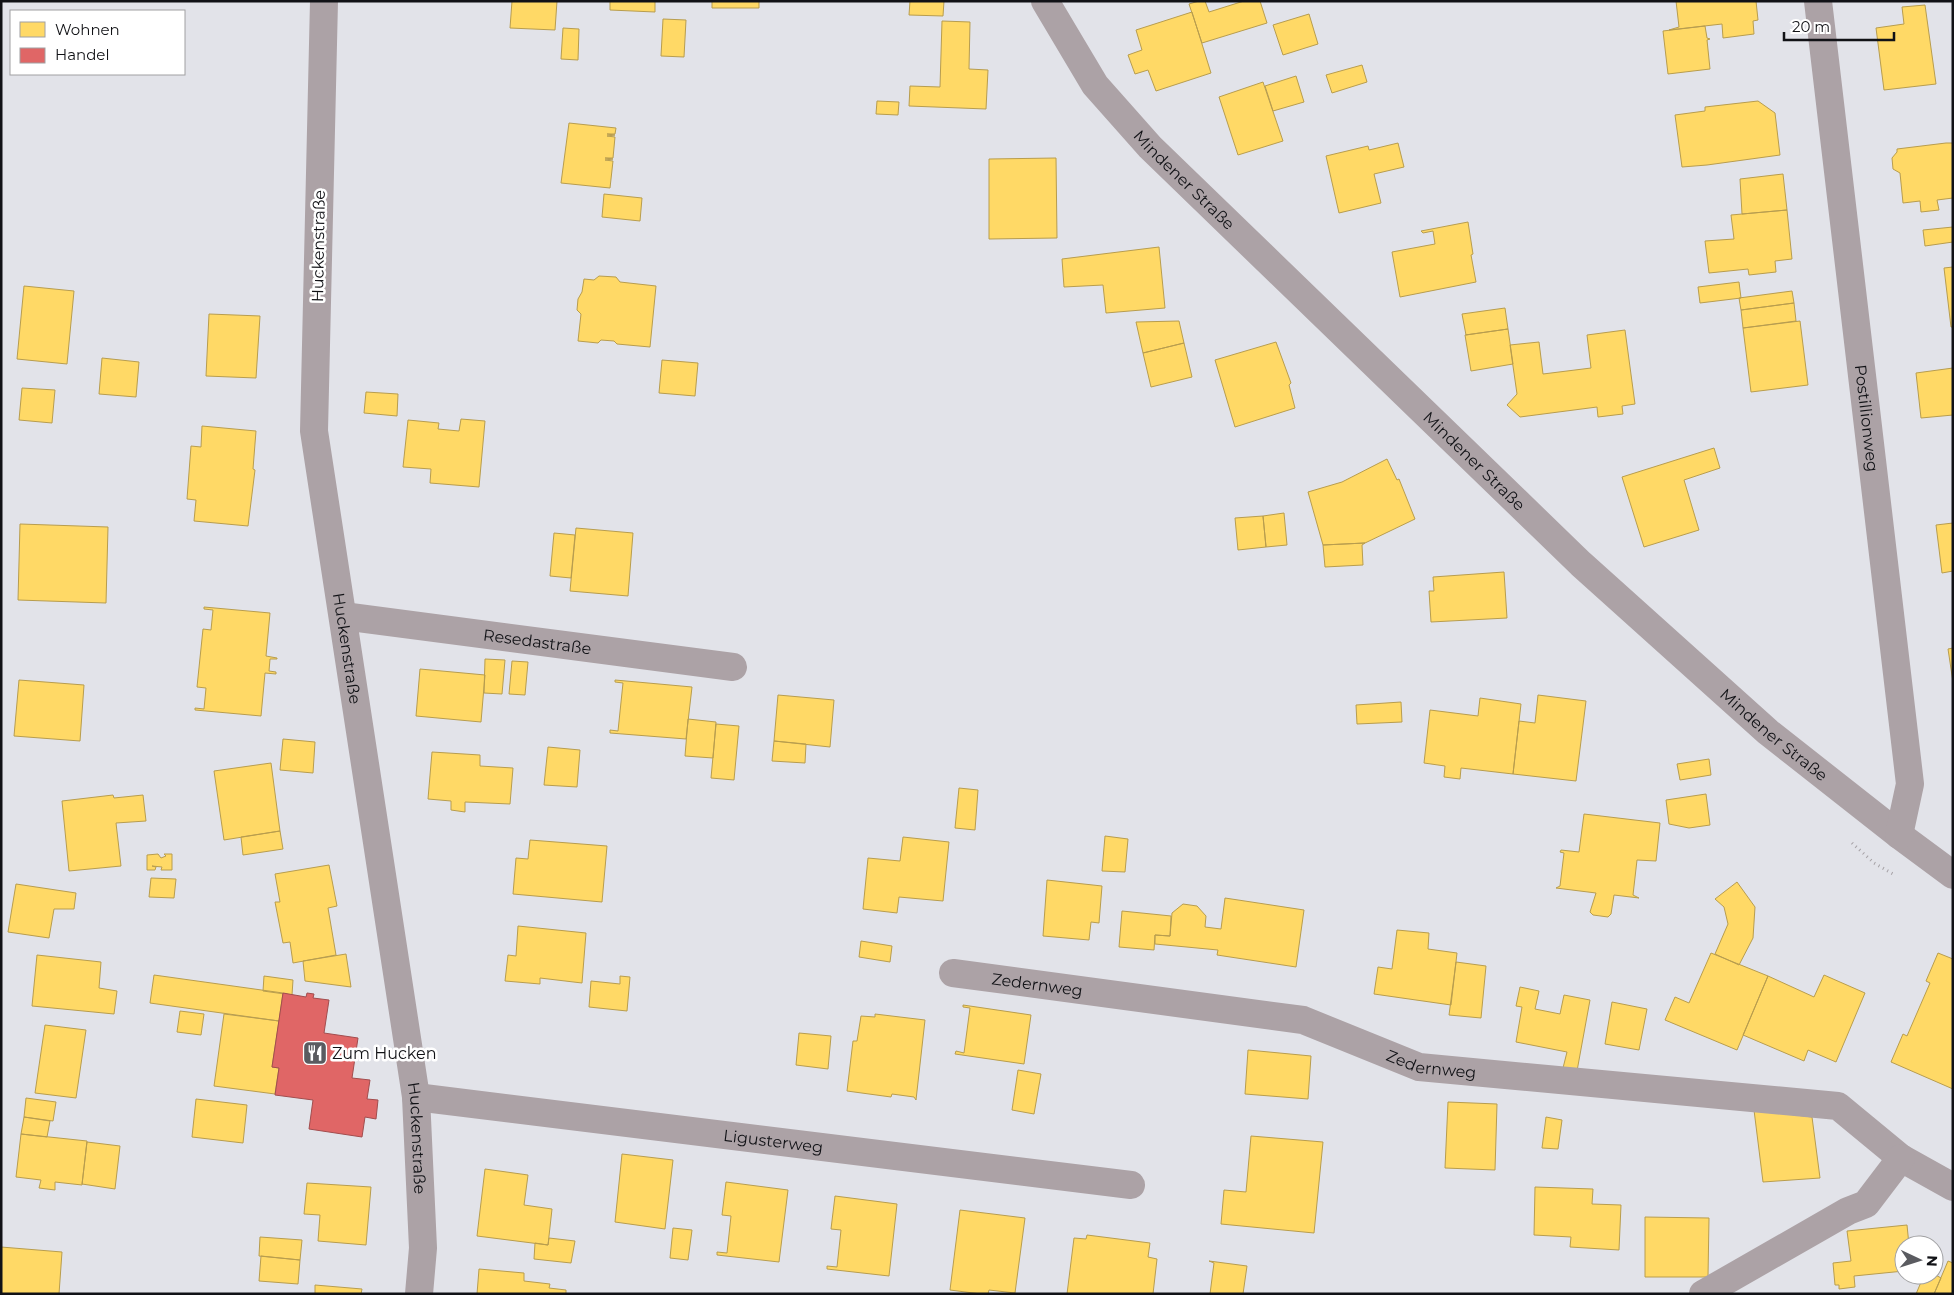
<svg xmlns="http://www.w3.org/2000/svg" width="1954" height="1295" font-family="Montserrat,sans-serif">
<rect width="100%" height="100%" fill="#e2e3e9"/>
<!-- homes -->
<path fill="#ffd966" stroke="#b89d4e" d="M512 1H557L555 30 510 28Z
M610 1H655V12L610 10Z
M712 1H759V8H712Z
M910 1H944L943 16 909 15Z
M1199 1H1205L1209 12 1244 1H1260L1267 23 1202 43 1189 4Z
M1676 1H1756L1758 20 1753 21 1754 34 1723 38 1722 24 1669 30 1679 27Z
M1925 5 1936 84 1884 90 1876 28 1904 24 1902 7Z
M1192 12 1211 73 1156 91 1148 70 1135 74 1128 55 1142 50 1136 30Z
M1309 14 1318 44 1283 55 1273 25Z
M663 19 686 20 684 57 661 56Z
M942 21 970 22 969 69 988 70 986 109 909 106 910 86 940 87Z
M1705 26 1707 38 1710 39 1707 40 1710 69 1668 74 1663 31Z
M563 28 579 29 578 60 561 59Z
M1362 65 1367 82 1332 93 1326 75Z
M1296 76 1304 102 1273 111 1265 86Z
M1263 82 1283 141 1238 155 1219 97Z
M877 101 899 102 898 115 876 114Z
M1758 101 1775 113 1780 155 1707 165 1682 167 1675 115 1705 111V107Z
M569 123 616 128 615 134H607L615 135 607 136 615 137 613 158H605L613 159 605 160 613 161 610 188 561 183Z
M1398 143 1404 167 1374 174 1381 203 1339 213 1326 156 1368 146 1369 150Z
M1946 143H1953V198L1937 200 1939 210 1921 212 1920 201 1903 203 1900 173 1893 169 1892 158 1897 152V149Z
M1056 158 1057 238 989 239V159Z
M1783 174 1787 210 1742 214 1740 179Z
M604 194 642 198 640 221 602 217Z
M1787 210 1792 259 1775 261 1776 272 1749 275 1748 269 1709 273 1705 241 1734 239 1731 215Z
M1468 222 1473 254 1471 255 1476 282 1400 297 1392 252 1435 244 1433 231 1423 233 1421 231Z
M1953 227V242L1925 246 1923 230Z
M1159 247 1165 308 1106 313 1103 285 1064 287 1062 259Z
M1953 267V327H1951L1944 268Z
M599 276 616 277 620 282 656 286 650 347 617 344 614 341 601 340 598 343 578 341 581 314 577 310 578 299 582 292 584 279 594 280Z
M1739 282 1741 298 1700 303 1698 287Z
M24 286 74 291 67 364 17 359Z
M1792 291 1794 303 1741 310 1739 298Z
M1794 303 1796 321 1743 328 1741 310Z
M1505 308 1508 329 1466 335 1462 314Z
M209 314 260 316 256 378 206 376Z
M1179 321 1184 343 1143 353 1136 322Z
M1800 321 1808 385 1751 392 1743 328Z
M1508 329 1513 364 1471 371 1465 335Z
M1625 330 1635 404 1622 406 1623 414 1598 417 1597 407 1520 417 1507 405 1517 394 1510 345 1539 342 1543 374 1591 368 1587 335Z
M1276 342 1291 383 1289 385 1295 408 1235 427 1215 360Z
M1184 343 1192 377 1151 387 1143 353Z
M102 358 139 362 136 397 99 394Z
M662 360 698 363 695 396 659 393Z
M1953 368V415L1921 418 1916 373Z
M22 388 55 390 52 423 19 420Z
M366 392 398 394 397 416 364 413Z
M461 419 485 421 479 487 430 483 431 469 403 467 408 420 439 423 438 429 459 431Z
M202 426 256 431 253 469 255 470 248 526 194 521 196 500 187 499 191 446 201 447Z
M1714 448 1720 468 1684 480 1699 530 1644 547 1622 477Z
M1387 459 1397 480 1399 479 1415 519 1365 543 1323 545 1308 492 1342 482Z
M1284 513 1287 545 1266 547 1263 516Z
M1263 516 1266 547 1238 550 1235 518Z
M1953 523V571L1942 573 1936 525Z
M20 524 108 527 106 603 18 600Z
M576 528 633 533 628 596 570 591Z
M554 533 575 535 571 578 550 576Z
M1365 543 1362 545 1363 565 1325 567 1323 545Z
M1504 572 1507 618 1431 622 1429 591H1434L1433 577Z
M204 607 270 613 266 656 277 658V659H270L269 671 276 672V674L265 673 261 716 195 710V708L204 709 206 688 197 687 203 629 211 630 213 610 204 609Z
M1953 648V682L1948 649Z
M485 659 505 660 502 694 484 693Z
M512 661 528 662 525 695 509 694Z
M420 669 485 675 481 722 416 716Z
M19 680 84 685 80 741 14 736Z
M615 680 692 687 686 739 610 733V730L618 731 623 683 615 682Z
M778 695 834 700 830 747 774 741Z
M1538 695 1586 701 1576 781 1513 774 1519 721 1535 723Z
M1480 698 1521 704 1513 774 1461 768 1460 779 1444 777 1445 766 1424 763 1430 710 1478 716Z
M1401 702 1402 722 1357 724 1356 705Z
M688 719 716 722 713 758 685 756Z
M716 724 739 726 734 780 711 778Z
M283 739 315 742 313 773 280 770Z
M774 741 806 744 805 763 772 761Z
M548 747 580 750 577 787 544 785Z
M432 752 480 755V766L513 768 510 804 465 802V812L451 810V801L428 799Z
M1709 759 1711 775 1680 780 1677 764Z
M271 763 280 831 224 840 214 771Z
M959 788 978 790 975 830 955 828Z
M1706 794 1710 825 1689 828 1669 824 1666 800Z
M113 795 114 798 143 795 146 821 116 823 121 866 69 871 62 801Z
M1584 814 1660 823 1656 861 1637 860 1633 895 1639 898 1614 895 1611 914 1608 917 1593 915 1590 912 1596 893 1556 888 1560 886 1564 853 1560 852 1561 850 1579 852Z
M280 831 283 849 243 855 241 837Z
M1105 836 1128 839 1125 872 1102 871Z
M903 837 949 842 943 901 899 897 897 913 863 909 868 858 900 861Z
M530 840 607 846 602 902 513 894 516 858 528 859Z
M158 854 161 858 166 856 164 854H172V870H161L162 867 152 866 156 867 155 870H147V855Z
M329 865 337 906 328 908 336 955 293 963 290 942 283 943 275 902H280L275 874Z
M151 878 176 879 174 898 149 897Z
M1047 880 1102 886 1099 923 1091 922 1089 940 1043 936Z
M1737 882 1755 907 1753 938 1739 965 1715 954 1728 924 1724 907 1715 899Z
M16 884 76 893 74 909H54L49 938 8 932Z
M1225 898 1304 910 1296 967 1217 955 1218 950 1155 944V935L1170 936 1172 913 1183 904 1197 906 1206 916 1205 927 1221 929Z
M1122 911 1171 916 1170 936 1155 935 1154 950 1119 947Z
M518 926 586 933 582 983 540 978V984L505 981 508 955 516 956Z
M1397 930 1429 933 1428 949 1457 953 1451 1005 1374 994 1378 967 1392 969Z
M861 941 892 946 890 962 859 957Z
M1711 953 1768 976 1737 1050 1665 1020 1675 997 1689 1003Z
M1938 953 1953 959V1089L1891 1062 1903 1034 1907 1036 1930 983 1926 981Z
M346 954 351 987 305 981 303 961Z
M37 955 101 962 99 988 117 991 114 1014 32 1006Z
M1456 962 1486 966 1481 1018 1449 1015Z
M154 975 283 993 279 1021 150 1003Z
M1824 975 1865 993 1836 1062 1808 1050 1804 1061 1743 1035 1768 976 1814 997Z
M264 976 293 980 292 995 263 991Z
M620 976 630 977 627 1011 589 1007 591 981 620 984Z
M1520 987 1539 991 1535 1009 1560 1014 1564 995 1590 1000 1577 1071 1563 1068 1567 1052 1516 1042 1522 1007 1516 1006Z
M1612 1002 1647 1009 1639 1050 1605 1044Z
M963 1005 1031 1015 1024 1064 955 1054 956 1051 964 1053 970 1008 963 1007Z
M180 1011 204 1014 201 1035 177 1032Z
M224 1014 279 1021 272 1067 279 1068 275 1094 214 1086Z
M875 1014 925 1020 916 1100 914 1097 892 1094 891 1097 847 1091 853 1041H857L861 1016 875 1017Z
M45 1025 86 1030 76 1098 35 1093Z
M799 1033 831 1036 828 1069 796 1065Z
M1248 1050 1311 1056 1308 1099 1245 1094Z
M1018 1070 1041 1074 1034 1114 1012 1110Z
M26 1098 56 1102 53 1121 24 1117Z
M196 1099 247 1105 243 1143 192 1137Z
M1448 1102 1497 1104 1495 1170 1445 1168Z
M1754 1110 1812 1117 1820 1178 1763 1182Z
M24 1117 50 1121 47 1137 21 1134Z
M1546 1117 1562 1120 1558 1149 1542 1148Z
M21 1134 87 1141 82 1185 55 1182V1190L39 1188 41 1180 16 1177Z
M1251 1136 1323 1142 1314 1233 1221 1224 1224 1190 1246 1192Z
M87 1142 120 1146 115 1189 82 1184Z
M622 1154 673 1160 665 1229 615 1222Z
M485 1169 528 1175 524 1205 552 1209 548 1245 477 1236Z
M726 1182 788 1190 779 1262 717 1255V1252L727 1253 731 1216 722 1215Z
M307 1183 371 1187 366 1245 318 1241 320 1215 304 1214Z
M1535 1187 1593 1189 1592 1204 1621 1205 1619 1250 1570 1247 1571 1237 1534 1235Z
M835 1196 897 1204 889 1276 827 1269V1266L837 1267 841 1230 831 1229Z
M960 1210 1025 1218 1015 1293 989 1290 988 1294H981L950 1290Z
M1645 1217 1709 1218 1708 1277H1645Z
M1907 1225 1909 1245H1904V1271L1854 1276 1855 1287 1839 1289V1285H1835L1833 1263 1851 1261 1847 1231Z
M673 1228 692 1230 688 1260 670 1258Z
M1087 1235 1150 1243 1148 1257 1157 1259 1153 1294H1067L1074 1238 1086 1239Z
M260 1237 302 1240 300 1260 259 1256Z
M549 1238 575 1241 571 1263 534 1259 535 1243 548 1245Z
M1 1247 62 1252 59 1294H1Z
M261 1256 300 1260 298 1284 259 1281Z
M1209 1261 1247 1266 1243 1294H1210L1214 1263Z
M1948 1261 1953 1263V1294H1934Z
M479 1269 524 1273V1281L550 1284 549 1288 566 1290V1294H477Z
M1934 1274 1941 1278 1934 1294H1916L1924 1275Z
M315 1285 362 1289 361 1294H315Z"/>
<!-- shops -->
<path fill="#e06666" stroke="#a24d4e" d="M283 993 306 997 307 993 314 994 313 998 329 1000 324 1033 358 1038 352 1078 370 1080 367 1099 378 1100 376 1119 365 1117 362 1137 309 1129 313 1100 275 1095 279 1068 272 1067Z"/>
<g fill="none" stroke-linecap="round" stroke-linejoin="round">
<!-- path -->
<path stroke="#a6a2a6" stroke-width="3" stroke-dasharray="1 4" stroke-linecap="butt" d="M1852 843 1874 863 1893 874"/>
<!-- minor -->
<g stroke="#aca2a6" stroke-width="28">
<path id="s1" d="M324 1 314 431 416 1097 423 1248 419 1294"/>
<path id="s2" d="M1045 1 1095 85 1150 147 1581 564 1768 732 1899 835 1953 875"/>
<path id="s3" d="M1818 1 1910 784 1899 835"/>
<path id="s4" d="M343 616 733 667"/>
<path id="s5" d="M953 973 1303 1020 1419 1067 1838 1106 1901 1158 1953 1187"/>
<path id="s6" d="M416 1097 1131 1185"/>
<path d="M1703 1294 1848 1211 1866 1204 1901 1158"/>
</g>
</g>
<!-- icons -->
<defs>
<symbol id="restaurant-square" viewBox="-11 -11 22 22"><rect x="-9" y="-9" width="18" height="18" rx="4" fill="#5a5b60" stroke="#fff"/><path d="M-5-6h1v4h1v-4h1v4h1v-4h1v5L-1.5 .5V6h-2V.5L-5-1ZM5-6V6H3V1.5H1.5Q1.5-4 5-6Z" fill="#fff"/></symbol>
</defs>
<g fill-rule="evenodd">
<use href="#restaurant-square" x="301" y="1039" width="28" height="28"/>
</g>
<g text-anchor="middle" stroke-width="5" stroke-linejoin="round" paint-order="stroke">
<!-- street labels -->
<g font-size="16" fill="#111216" stroke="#fff">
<text dy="6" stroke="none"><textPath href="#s2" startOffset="228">Mindener Straße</textPath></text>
<text transform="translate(318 246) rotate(-89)" y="6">Huckenstraße</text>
<text dy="6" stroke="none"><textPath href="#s3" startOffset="420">Postillionweg</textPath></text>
<text dy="6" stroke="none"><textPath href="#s2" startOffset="632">Mindener Straße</textPath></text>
<text dy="6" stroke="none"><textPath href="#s4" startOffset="196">Resedastraße</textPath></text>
<text dy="6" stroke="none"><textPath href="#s1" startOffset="650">Huckenstraße</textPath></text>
<text dy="6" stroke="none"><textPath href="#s2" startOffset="1038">Mindener Straße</textPath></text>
<text dy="6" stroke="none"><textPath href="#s5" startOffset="85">Zedernweg</textPath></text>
<text dy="6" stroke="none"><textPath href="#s5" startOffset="490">Zedernweg</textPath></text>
<text dy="6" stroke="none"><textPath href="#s1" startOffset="1145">Huckenstraße</textPath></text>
<text dy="6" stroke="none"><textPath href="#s6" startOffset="360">Ligusterweg</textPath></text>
</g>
<!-- poi labels -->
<g font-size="16" fill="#111216" stroke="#fff" text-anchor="start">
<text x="332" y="1059">Zum Hucken</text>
</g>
</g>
<!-- border -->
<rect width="1954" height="1295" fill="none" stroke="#111216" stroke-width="5"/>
<!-- legend -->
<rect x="10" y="10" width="175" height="65" fill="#ffffff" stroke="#a0a0a2"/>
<rect x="20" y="22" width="25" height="15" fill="#ffd966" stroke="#a0a0a2"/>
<text x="55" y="35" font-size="15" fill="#111216">Wohnen</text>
<rect x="20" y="48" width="25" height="15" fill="#e06666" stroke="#a0a0a2"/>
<text x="55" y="60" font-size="15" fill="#111216">Handel</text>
<!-- north arrow -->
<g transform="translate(1919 1260) rotate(94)"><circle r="24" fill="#ffffff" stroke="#a0a0a2"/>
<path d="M0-4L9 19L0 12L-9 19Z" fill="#5a5b60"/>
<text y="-8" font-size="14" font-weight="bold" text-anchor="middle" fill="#111216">N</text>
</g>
<!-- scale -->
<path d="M1784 32v8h110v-8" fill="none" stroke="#111216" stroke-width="2.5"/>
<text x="1792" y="32" font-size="15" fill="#111216" stroke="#ffffff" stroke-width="4" paint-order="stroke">20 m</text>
</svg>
